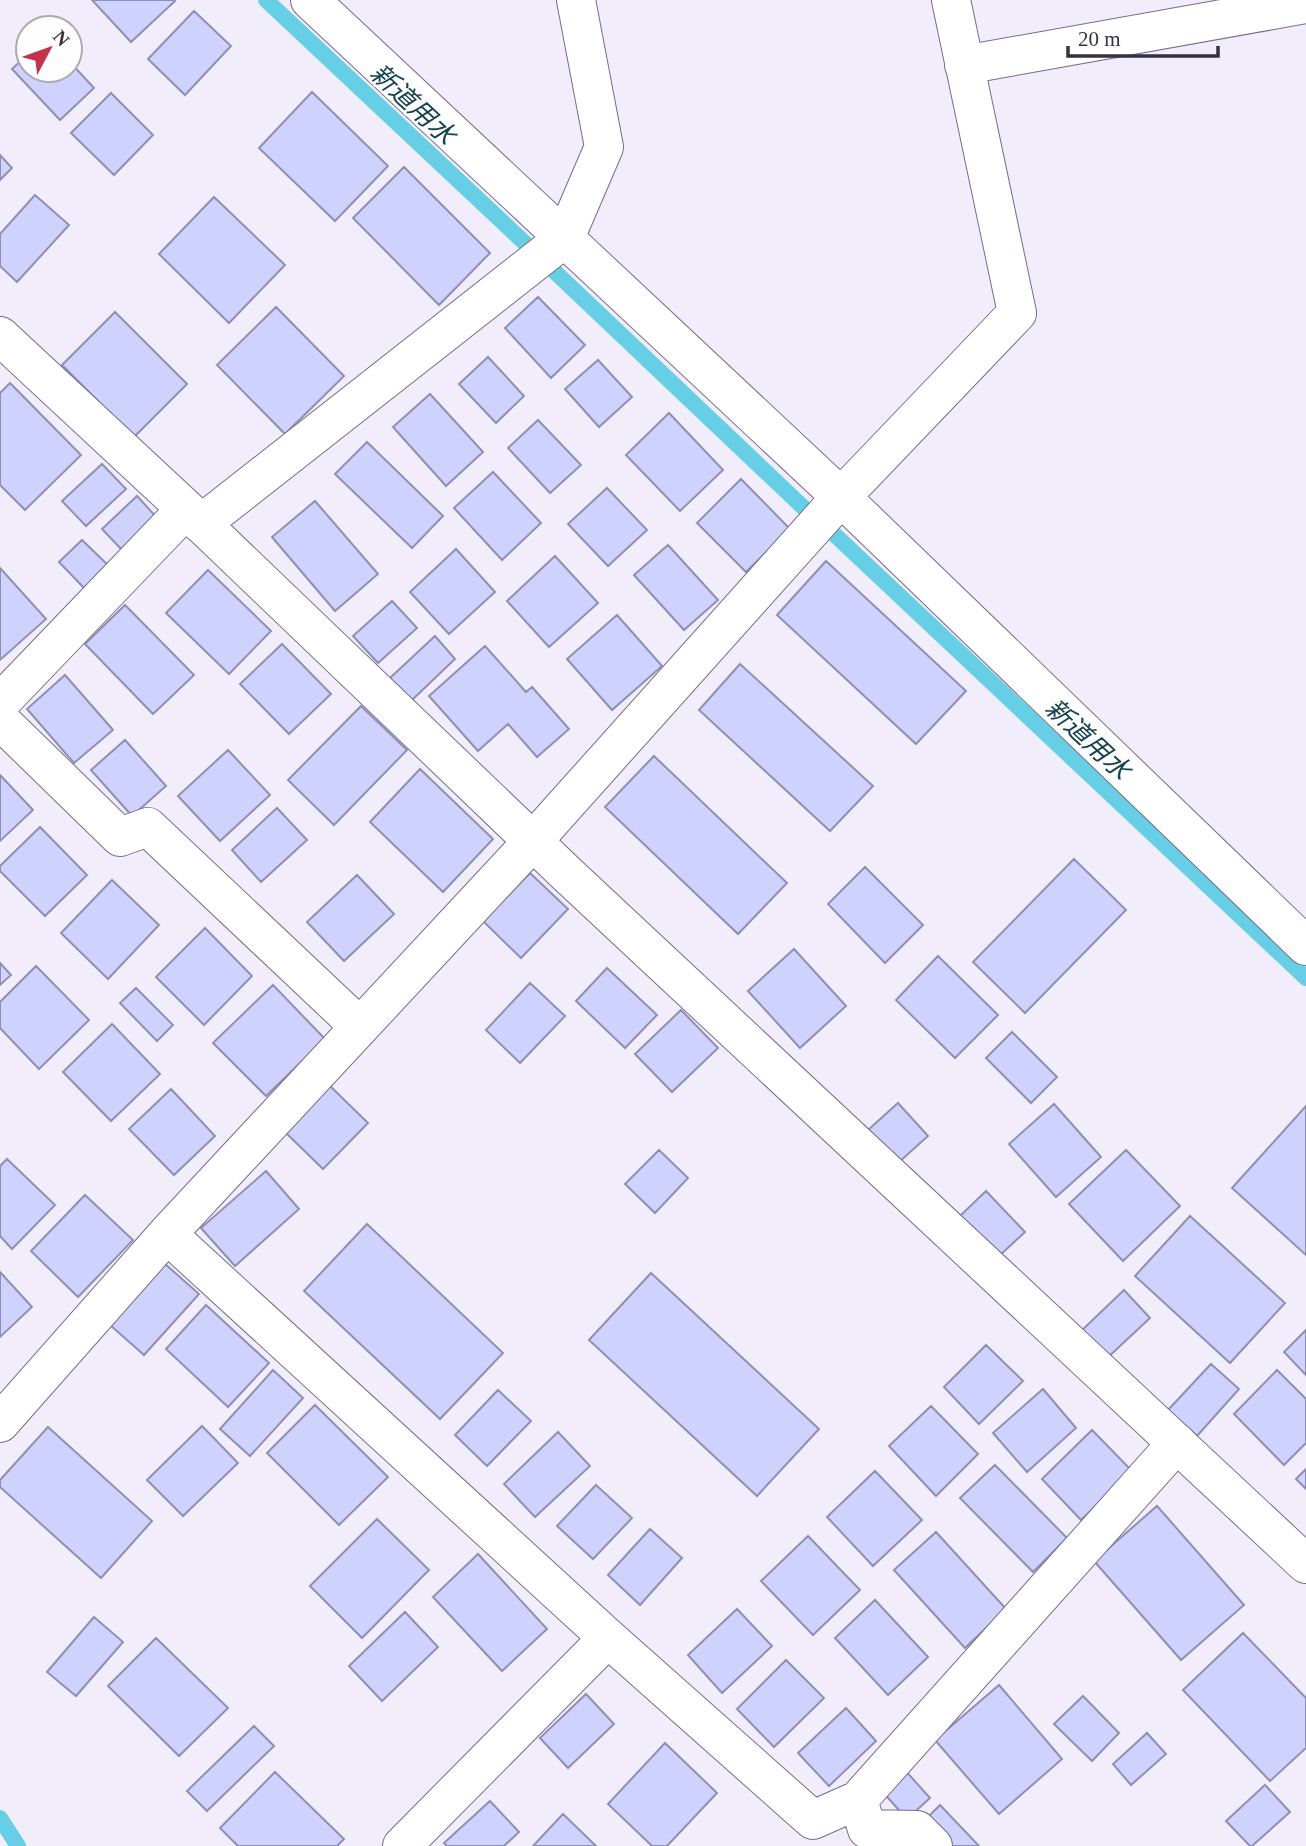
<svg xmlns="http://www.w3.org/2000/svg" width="1306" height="1846" font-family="'Times New Roman','Noto Sans JP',serif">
<rect width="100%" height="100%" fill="#f2edfb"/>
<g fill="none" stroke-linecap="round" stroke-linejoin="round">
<!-- stream -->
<path stroke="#67cfe5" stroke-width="16" d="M266 0 527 245
M554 271 805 509
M835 535 1306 978
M0 1818 18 1846"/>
</g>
<!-- building -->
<path fill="#d0d2fe" stroke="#8f90b1" stroke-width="2" d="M92 0H174L175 1 131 42Z
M194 11 231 46 185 95 148 59Z
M28 54V70H70V62L94 88 60 120 12 69Z
M312 92 388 166 335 221 259 148Z
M111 93 153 135 114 175 71 133Z
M0 155 12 168 0 180Z
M404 167 490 253 439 305 353 218Z
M35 195 69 225 17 282 0 266V234Z
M214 197 285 265 229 323 159 254Z
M538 297 585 345 551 378 505 328Z
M276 307 344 376 285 434 217 365Z
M115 312 187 384 134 437 62 365Z
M488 357 524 396 496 423 459 384Z
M598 360 632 397 599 427 565 389Z
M10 383 81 455 25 510 0 485V393Z
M430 394 483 452 446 486 393 427Z
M669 413 723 470 680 511 626 455Z
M538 420 581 465 550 493 508 448Z
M367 442 443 516 412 548 335 474Z
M102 464 126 489 86 526 62 501Z
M493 472 541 523 502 560 454 508Z
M741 479 790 529 746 572 697 523Z
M607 488 647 530 608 566 568 524Z
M137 496 159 520 124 552 102 529Z
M315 501 378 574 335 611 272 537Z
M82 540 111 568 87 591 59 562Z
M668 545 718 600 684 630 634 575Z
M456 549 495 592 449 634 410 592Z
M555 556 598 603 549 647 507 601Z
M826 561 966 691 916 744 777 615Z
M0 568 46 619 0 660Z
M208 570 271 631 229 674 166 613Z
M392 601 417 628 378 663 353 636Z
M125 605 194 675 153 714 85 644Z
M617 615 662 666 612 710 567 659Z
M435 636 455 659 412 700 390 678Z
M282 644 331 694 289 734 240 684Z
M485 646 526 692 532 687 569 729 537 757 508 724 478 751 429 696Z
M740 664 873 786 830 831 699 710Z
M65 675 113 730 74 763 27 709Z
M361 706 407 750 334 825 288 780Z
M125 740 166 786 132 816 91 770Z
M228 750 270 795 220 841 178 796Z
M654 756 787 883 738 934 605 807Z
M420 769 493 839 443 892 370 822Z
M0 775 33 810 0 841Z
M277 808 307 840 261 882 232 850Z
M40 827 87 875 45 916 0 871V866Z
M1074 859 1126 910 1025 1013 973 962Z
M865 867 923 925 885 963 828 904Z
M530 873 568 909 521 958 483 921Z
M357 875 394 914 344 961 307 922Z
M112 880 159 925 108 979 61 933Z
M205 928 252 976 204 1025 156 977Z
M794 949 846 1006 800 1048 748 991Z
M938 956 998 1015 955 1058 896 1000Z
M0 963 11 975 0 985Z
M36 966 89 1020 39 1069 0 1028V1002Z
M607 968 657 1015 625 1048 576 1001Z
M530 983 565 1016 520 1063 486 1030Z
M273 985 325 1039 266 1096 213 1043Z
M136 988 173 1025 157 1041 120 1003Z
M681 1010 718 1048 672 1092 635 1054Z
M112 1024 160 1074 111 1121 63 1072Z
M1012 1032 1057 1077 1031 1103 986 1058Z
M329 1085 368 1123 323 1169 284 1131Z
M171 1089 215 1136 174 1175 129 1129Z
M898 1103 928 1136 898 1163 868 1130Z
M1054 1104 1101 1157 1056 1197 1009 1144Z
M1306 1106V1255L1232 1188Z
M659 1150 688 1178 655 1213 625 1184Z
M1126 1150 1180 1206 1123 1261 1069 1204Z
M7 1159 55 1205 12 1249 0 1236V1166Z
M266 1171 299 1209 235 1266 201 1228Z
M986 1191 1025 1232 998 1257 960 1216Z
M85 1195 133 1240 78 1297 31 1251Z
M1190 1216 1285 1303 1230 1363 1135 1276Z
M367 1224 503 1353 440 1419 304 1291Z
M164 1263 199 1294 144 1355 110 1325Z
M0 1272 32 1307 0 1337Z
M651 1273 819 1429 757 1496 589 1340Z
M1124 1290 1150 1318 1104 1361 1079 1333Z
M206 1305 269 1363 228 1407 166 1349Z
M1306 1330V1375L1284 1352Z
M986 1345 1023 1381 979 1424 944 1387Z
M1211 1364 1239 1389 1197 1436 1168 1410Z
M273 1370 303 1398 250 1456 220 1429Z
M1277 1370 1306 1399V1443L1284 1465 1234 1414Z
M1043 1389 1076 1428 1027 1472 993 1433Z
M498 1390 531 1421 487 1466 455 1435Z
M315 1405 388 1477 339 1525 267 1453Z
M931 1406 978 1454 936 1496 889 1446Z
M202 1426 238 1463 183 1516 147 1480Z
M48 1427 152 1521 101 1578 0 1487V1480Z
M1092 1430 1132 1471 1081 1520 1042 1479Z
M558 1432 590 1466 535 1517 504 1484Z
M995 1465 1067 1538 1033 1572 960 1498Z
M1306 1469V1489L1296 1479Z
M875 1471 922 1520 873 1566 827 1517Z
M596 1485 632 1518 593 1559 557 1526Z
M1157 1506 1244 1605 1181 1660 1094 1561Z
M377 1519 429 1570 362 1638 310 1586Z
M650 1529 682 1558 640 1605 608 1575Z
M936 1532 1006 1609 965 1648 894 1570Z
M808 1536 860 1590 813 1635 761 1581Z
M478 1554 547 1629 502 1671 433 1597Z
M875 1600 928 1657 888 1695 835 1638Z
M737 1609 772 1646 722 1693 688 1655Z
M405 1612 438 1647 382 1701 349 1666Z
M94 1617 123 1642 76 1696 47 1672Z
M1243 1633 1306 1698V1748L1270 1781 1183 1690Z
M156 1638 228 1708 179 1756 108 1686Z
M786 1660 824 1698 774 1747 737 1709Z
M999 1685 1062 1759 999 1814 935 1740Z
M586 1694 614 1724 568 1768 540 1738Z
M1083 1696 1119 1733 1092 1761 1054 1724Z
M846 1708 876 1741 829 1786 798 1753Z
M254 1726 274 1746 207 1811 187 1791Z
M1147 1733 1166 1754 1131 1785 1113 1764Z
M665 1743 717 1793 667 1846H652L608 1804Z
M903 1768 930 1798 907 1819 880 1789Z
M275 1772 344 1839 337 1846H238L220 1828Z
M1265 1785 1290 1812 1252 1846H1250L1226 1821Z
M490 1801 519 1832 504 1846H447L444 1843Z
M940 1805 979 1846H945L922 1823Z
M563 1814 596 1846H533Z"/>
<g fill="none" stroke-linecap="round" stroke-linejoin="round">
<defs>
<path id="street" d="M310 0 841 497 1306 946
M964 65 1306 4
M0 336 186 509 568 875 1306 1564
M201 524 565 238 604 147 576 0
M0 703 186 509
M0 720 120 837 148 827 360 1027
M167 1234 608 1638 402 1846
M0 1423 167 1234 533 841 841 497 1017 313 951 0
M608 1638 813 1820 858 1800 1177 1443
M858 1800 867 1829 917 1830 933 1846"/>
</defs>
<!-- street casing -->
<use href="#street" stroke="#786c8a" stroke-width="40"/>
<!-- street -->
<use href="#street" stroke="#fff" stroke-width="38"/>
</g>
<g text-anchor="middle" stroke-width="5" stroke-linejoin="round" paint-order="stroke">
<!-- water labels -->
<g font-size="26" font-style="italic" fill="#15444e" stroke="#fdfdfd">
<text transform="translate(413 104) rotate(43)" y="9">新道用水</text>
<text transform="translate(1088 739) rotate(43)" y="9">新道用水</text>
</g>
</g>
<!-- north arrow -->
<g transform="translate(49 49) rotate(49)"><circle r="33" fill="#fdfdfd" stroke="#adabb1" stroke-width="2"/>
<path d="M0-5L12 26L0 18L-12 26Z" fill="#c2324a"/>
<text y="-10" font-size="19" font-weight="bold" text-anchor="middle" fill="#36313e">N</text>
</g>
<!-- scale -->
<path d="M1068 46v10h150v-10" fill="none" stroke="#36313e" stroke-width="3.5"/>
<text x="1078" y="46" font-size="21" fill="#36313e" stroke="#fdfdfd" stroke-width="5" paint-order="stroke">20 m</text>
</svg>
